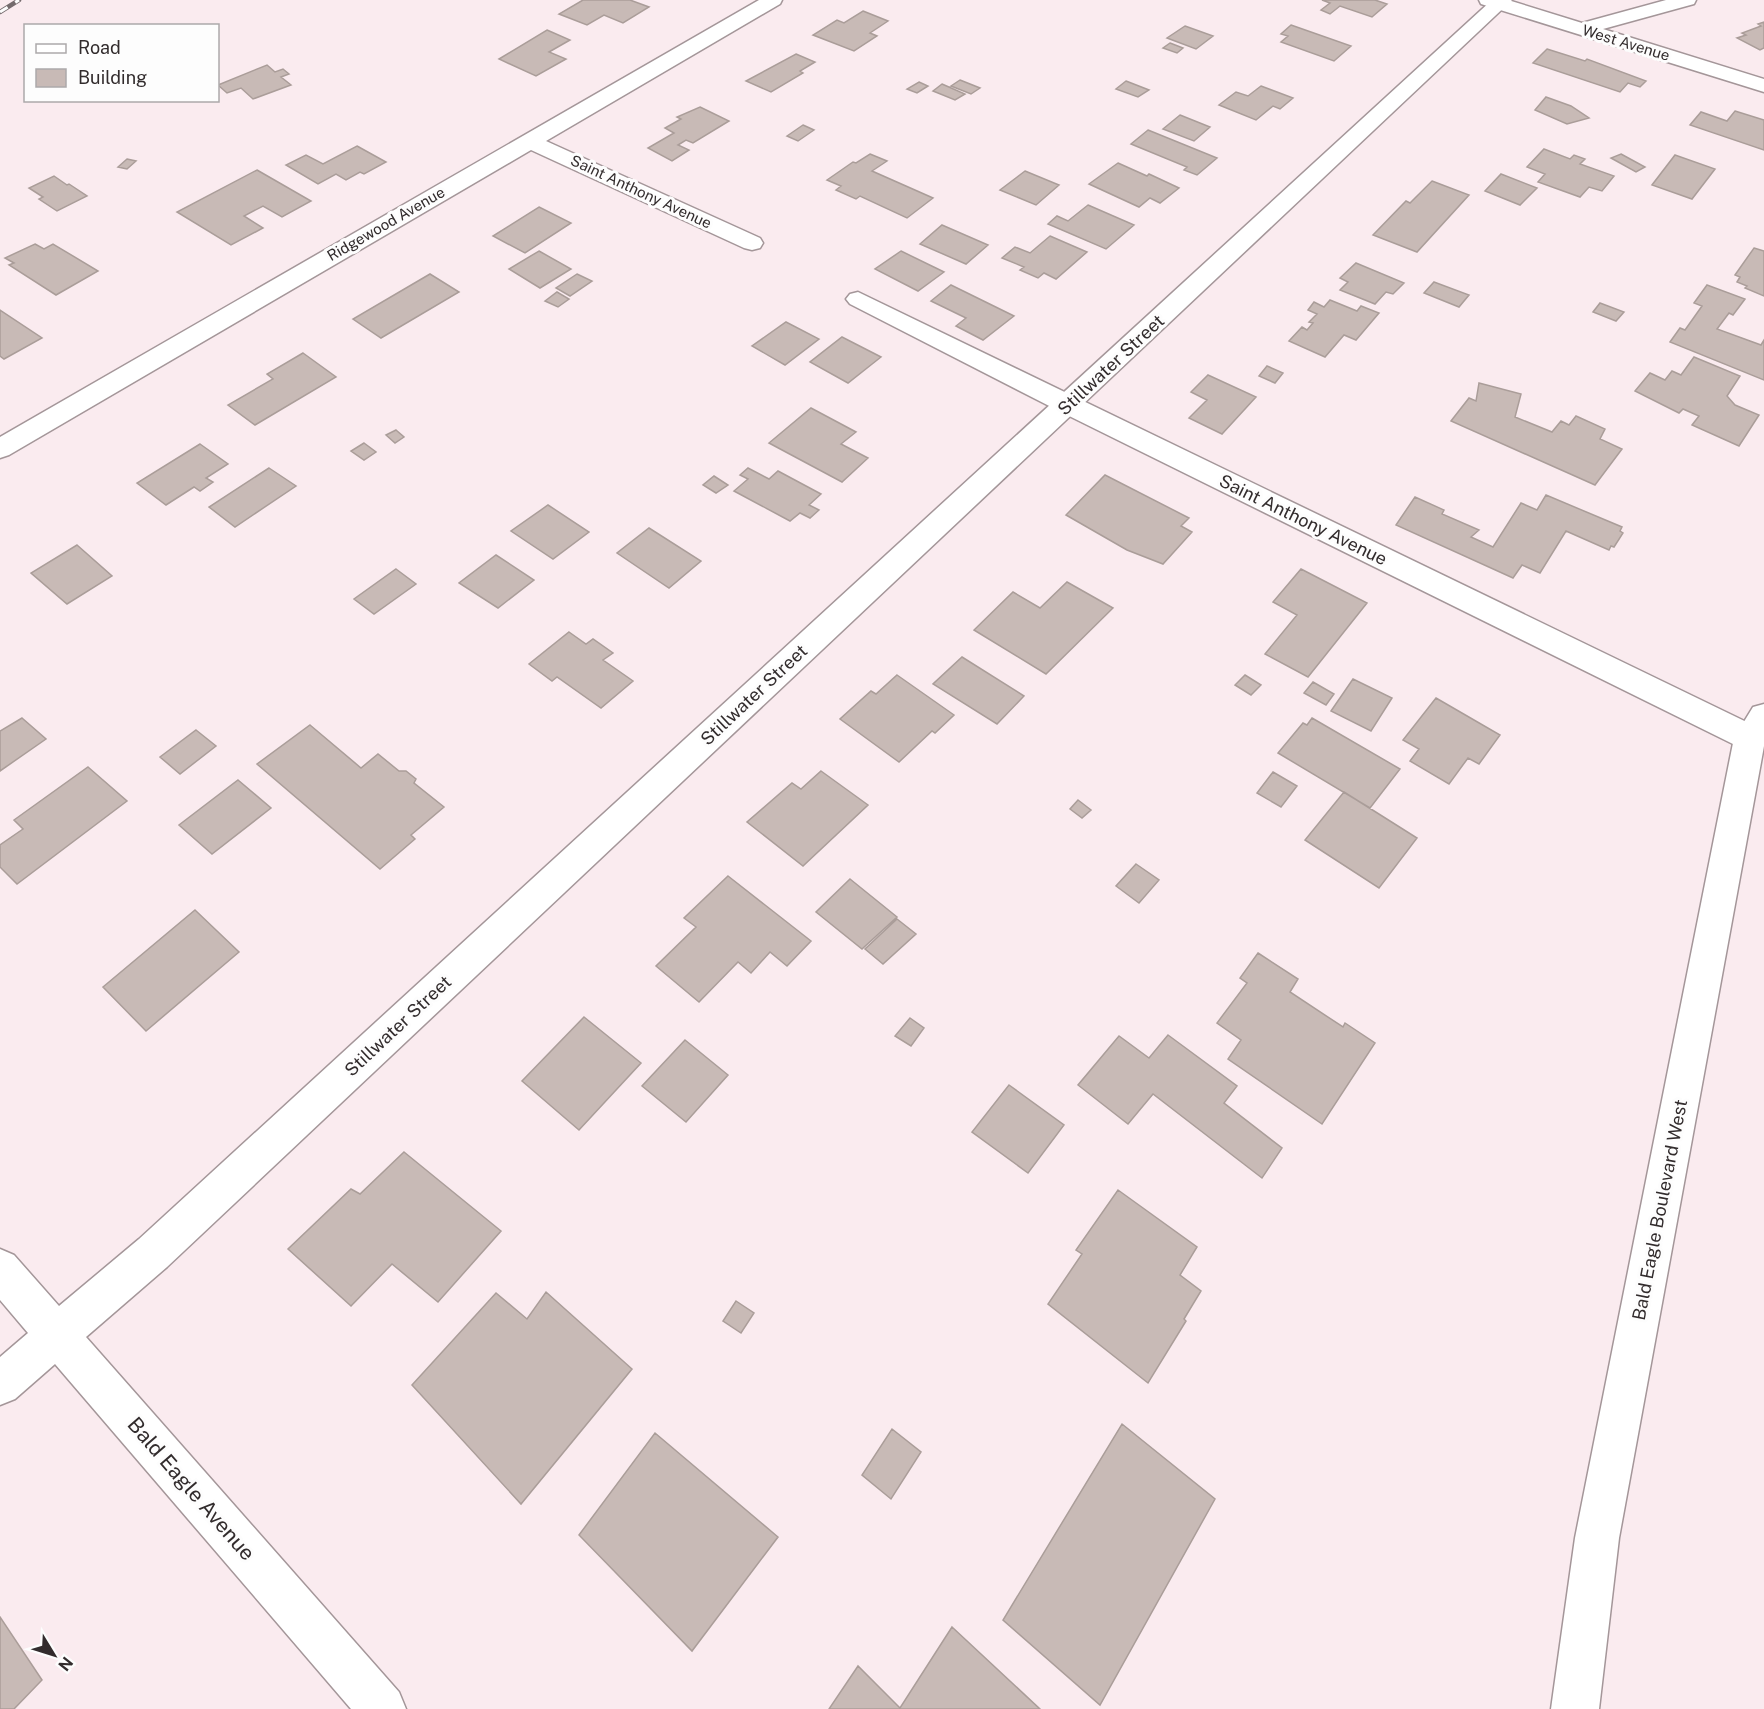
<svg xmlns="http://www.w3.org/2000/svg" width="1764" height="1709" font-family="'Public Sans',sans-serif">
<rect width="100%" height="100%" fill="#faebef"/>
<!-- building -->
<path fill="#c8bab6" stroke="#aa9d99" stroke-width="1.5" d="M583 0H630L649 7 623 23 604 15 587 25 559 14Z
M1322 0H1375L1387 4 1372 17 1340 6 1330 14 1321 10 1330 3Z
M863 11 888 21 870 33 877 36 854 51 813 35 837 20 844 23Z
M1764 22V48L1760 50 1737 38 1746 35 1742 33 1761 26 1758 24Z
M1291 25 1351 46 1334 61 1281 42 1288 36 1281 34Z
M1185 26 1213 36 1196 49 1167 38Z
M547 30 570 40 549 52 566 59 536 76 499 59Z
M1170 43 1183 48 1177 53 1163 48Z
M1547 49 1585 61 1587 59 1646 81 1640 87 1628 83 1620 92 1533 63Z
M796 54 815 62 800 71 803 73 771 92 746 81Z
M267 65 275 72 283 69 289 74 281 77 291 85 253 99 241 88 227 93 218 85Z
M960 80 980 88 971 94 951 86Z
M1126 81 1149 90 1138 97 1116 89Z
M919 82 928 86 917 93 907 89Z
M942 84 965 94 955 100 933 91Z
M1261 86 1293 98 1280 109 1273 106 1256 120 1219 105 1236 92 1248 96Z
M1546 97 1571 106 1589 118 1567 124 1535 110Z
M700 107 729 121 693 143 686 140 678 145 689 150 672 161 648 148 674 133 665 128 681 119 677 117Z
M1735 111 1764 120V150L1690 125 1701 112 1727 121Z
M1180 115 1210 127 1194 141 1163 129Z
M803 125 814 130 798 141 787 136Z
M1148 130 1217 158 1197 175 1184 170 1187 167 1131 144Z
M357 146 386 162 364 174 360 172 346 180 336 174 318 184 286 165 306 155 323 164Z
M1544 149 1570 159 1574 155 1585 159 1580 164 1614 176 1602 191 1589 187 1580 197 1538 182 1545 174 1527 167Z
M870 154 887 161 872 171 933 198 907 218 860 196 856 199 836 190 841 186 827 180 853 162 856 163Z
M1621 154 1645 167 1636 172 1611 158Z
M1675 155 1715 169 1692 199 1652 185Z
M127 159 136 161 127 169 118 167Z
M1118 163 1147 176 1149 174 1179 188 1160 203 1150 198 1139 207 1089 184Z
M257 170 311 201 282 217 263 206 244 216 263 228 231 245 177 212Z
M1025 171 1059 185 1036 205 1000 190Z
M1501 174 1537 188 1520 205 1485 191Z
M54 176 67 185 69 184 87 196 57 211 39 199 43 197 29 188Z
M1432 181 1469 195 1417 252 1373 235 1406 201 1410 203Z
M1088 205 1134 225 1106 249 1048 224 1057 216 1068 221Z
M539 207 571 223 525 253 493 236Z
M942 225 988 245 966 264 920 244Z
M1050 236 1087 252 1056 279 1044 273 1038 278 1020 270 1024 267 1002 258 1015 247 1030 253Z
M35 244 44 249 53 244 98 271 56 295 9 265 14 263 5 258Z
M1754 248 1764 251V296L1745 288 1747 286 1737 282 1740 277 1735 275Z
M539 251 571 269 540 288 509 269Z
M901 251 944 272 918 291 875 269Z
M1356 263 1404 283 1393 294 1386 292 1375 304 1340 290 1348 282 1340 278Z
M430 274 459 292 381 338 353 319Z
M577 274 592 281 570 296 556 288Z
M1434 282 1469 295 1459 307 1424 293Z
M951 285 1014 316 983 340 956 326 966 318 931 301Z
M1707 285 1745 299 1733 315 1729 313 1717 329 1761 345 1764 340V380L1670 342 1680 328 1685 330 1702 306 1694 303Z
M557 292 569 299 558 307 545 301Z
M1330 300 1357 311 1361 306 1379 313 1356 340 1344 335 1325 357 1289 341 1302 327 1307 330 1313 323 1309 322 1317 314 1308 310 1314 302 1324 307Z
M1600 303 1624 312 1616 321 1593 312Z
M0 310 42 338 4 359 0 356Z
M786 322 819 339 785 365 752 346Z
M842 337 881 357 848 383 810 362Z
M303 353 336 377 255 425 228 405 273 379 267 374Z
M1694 357 1740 376 1727 396 1735 405 1759 415 1739 446 1692 425 1699 416 1683 409 1679 413 1635 391 1650 373 1665 380 1672 371 1681 375Z
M1267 366 1283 373 1275 383 1259 376Z
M1208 375 1256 397 1222 434 1189 418 1207 400 1191 392Z
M1479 383 1521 394 1515 417 1552 432 1561 421 1569 425 1576 416 1605 429 1600 439 1622 449 1595 485 1451 421 1469 398 1476 401Z
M811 408 856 432 841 444 868 458 842 482 769 443Z
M396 430 404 437 395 443 386 435Z
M364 443 376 452 364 460 351 451Z
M200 444 228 464 206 478 213 482 200 491 194 487 166 505 137 483Z
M269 468 296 486 235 527 209 507Z
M748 468 769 479 778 471 821 494 809 505 819 510 810 518 800 513 790 521 734 491 748 479 740 475Z
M1105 475 1189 518 1181 526 1192 532 1163 564 1127 550 1066 515Z
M714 476 728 485 716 493 703 485Z
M1546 495 1622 527 1620 531 1623 533 1614 547 1611 546 1609 550 1566 531 1540 573 1522 565 1513 578 1396 525 1415 497 1444 510 1442 514 1479 530 1471 537 1493 547 1521 503 1537 510Z
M548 505 589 532 553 559 511 531Z
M649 528 701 561 669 588 617 553Z
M77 545 112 576 67 604 31 573Z
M496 555 534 580 498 608 459 583Z
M396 569 416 584 374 614 354 599Z
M1301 569 1367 603 1308 677 1265 654 1297 615 1273 602Z
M1067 582 1113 608 1046 674 974 630 1013 592 1040 608Z
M569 632 586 644 593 639 613 653 603 660 633 681 601 708 557 677 552 681 529 664Z
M962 657 1024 696 997 724 933 684Z
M897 675 954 715 935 733 932 731 899 762 840 719 871 691 876 694Z
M1245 675 1261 685 1251 695 1235 685Z
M1353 679 1392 698 1371 731 1331 711Z
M1313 682 1334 694 1326 705 1304 693Z
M1436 698 1500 735 1479 764 1468 758 1449 784 1410 761 1419 749 1403 740Z
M22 718 46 739 0 771V731Z
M1312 718 1400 769 1370 808 1278 753 1303 723 1307 725Z
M310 725 361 768 378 754 399 771H406L416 779 414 783 444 807 411 835 415 839 380 869 257 764Z
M196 730 216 746 180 774 160 757Z
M88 767 127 801 17 884 0 867V845L23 829 14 820Z
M821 771 868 805 803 866 747 822 792 783 801 789Z
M1273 772 1297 786 1281 807 1257 793Z
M238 780 271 808 212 854 179 825Z
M1344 792 1417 838 1379 888 1305 840Z
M1078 800 1091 810 1082 818 1070 809Z
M1136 864 1159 880 1139 903 1116 886Z
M728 876 811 941 787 966 770 952 751 973 738 962 699 1002 656 966 696 927 684 918Z
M850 879 897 917 862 949 816 912Z
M195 910 239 952 146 1031 103 987Z
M897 919 916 934 883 964 865 949Z
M1258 953 1298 979 1290 992 1343 1027 1345 1023 1375 1043 1322 1124 1228 1059 1241 1040 1217 1023 1247 983 1240 978Z
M584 1017 641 1063 579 1130 522 1081Z
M910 1018 924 1028 911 1046 895 1036Z
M1168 1035 1237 1086 1224 1103 1282 1148 1262 1178 1153 1094 1128 1124 1078 1085 1119 1036 1149 1058Z
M685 1040 728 1075 686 1122 642 1086Z
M1009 1085 1064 1125 1028 1173 972 1132Z
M404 1152 501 1231 438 1302 392 1264 351 1306 288 1249 351 1189 360 1194Z
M1118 1190 1197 1247 1180 1275 1201 1291 1184 1319 1186 1321 1148 1383 1048 1304 1082 1254 1076 1250Z
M546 1292 632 1369 521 1504 412 1385 496 1293 527 1319Z
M736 1301 754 1313 741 1333 723 1321Z
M1122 1424 1215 1499 1100 1705 1003 1620Z
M892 1429 921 1452 891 1499 862 1475Z
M655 1433 778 1537 692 1651 579 1535Z
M0 1617 42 1680 14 1709H0Z
M952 1627 1040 1709H829L858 1666 900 1708Z"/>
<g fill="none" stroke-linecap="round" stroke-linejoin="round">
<defs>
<path id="street" d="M759 0H782L780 4 546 141 760 238 763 243 760 248 752 250 744 248 531 150 9 455 0 458V437Z
M1479 0H1508L1582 23 1666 0H1696L1694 4 1603 29 1764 79V92L1481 4Z
M858 292 1761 729 1764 741 1761 747 1750 751 1739 747 1059 411 850 304 846 299 850 294Z"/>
<path id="secondary" d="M1492 0H1512L167 1267 86 1337 399 1692 406 1709H351L55 1364 15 1399 0 1405V1357L28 1333 0 1300V1249L14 1255 59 1306 139 1239Z
M1764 704V746L1619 1538 1599 1709H1551L1575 1538 1734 738 1753 707Z"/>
</defs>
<!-- street casing -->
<use href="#street" stroke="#a49699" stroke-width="3"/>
<!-- secondary casing -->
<use href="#secondary" stroke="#a49699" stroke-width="3"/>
<!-- street -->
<use href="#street" fill="#fff" fill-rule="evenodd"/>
<!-- secondary -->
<use href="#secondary" fill="#fff" fill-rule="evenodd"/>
<defs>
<path id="rail" d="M0 12 19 0"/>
</defs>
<!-- rail casing -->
<use href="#rail" stroke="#746b6d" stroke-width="4.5"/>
<!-- rail -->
<use href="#rail" stroke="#fdfdfd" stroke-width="3" stroke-dasharray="9" stroke-linecap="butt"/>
</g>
<g text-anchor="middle" stroke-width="6" stroke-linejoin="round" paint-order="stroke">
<!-- far-street labels -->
<g font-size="15" fill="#322c2d" stroke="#fdfdfd">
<text transform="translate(1626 43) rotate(17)" y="5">West Avenue</text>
<text transform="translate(641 192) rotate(25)" y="5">Saint Anthony Avenue</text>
<text transform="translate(386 224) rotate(-30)" y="5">Ridgewood Avenue</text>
</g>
<!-- street labels -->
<g font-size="18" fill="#322c2d" stroke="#fdfdfd">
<text transform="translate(1111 365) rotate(-43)" y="6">Stillwater Street</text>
<text transform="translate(1303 520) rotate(26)" y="6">Saint Anthony Avenue</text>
<text transform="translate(754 695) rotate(-43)" y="6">Stillwater Street</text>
<text transform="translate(398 1026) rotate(-43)" y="6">Stillwater Street</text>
<text transform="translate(1660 1210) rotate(-79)" y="6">Bald Eagle Boulevard West</text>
</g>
<!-- near-street labels -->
<g font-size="21" fill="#322c2d" stroke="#fdfdfd">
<text transform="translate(191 1489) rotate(49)" y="7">Bald Eagle Avenue</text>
</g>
</g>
<!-- legend -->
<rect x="24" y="24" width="195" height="78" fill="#fdfdfd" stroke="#aca9aa" stroke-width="1.5"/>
<rect x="36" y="44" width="30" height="9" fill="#ffffff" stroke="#aca9aa" stroke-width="1.5"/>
<text x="78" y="54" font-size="18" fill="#322c2d">Road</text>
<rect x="36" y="69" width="30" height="18" fill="#c8bab6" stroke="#aca9aa" stroke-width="1.5"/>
<text x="78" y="84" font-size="18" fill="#322c2d">Building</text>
<!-- north arrow -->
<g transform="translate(54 1655) rotate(128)" stroke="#fdfdfd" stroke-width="4.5" paint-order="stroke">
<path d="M0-4.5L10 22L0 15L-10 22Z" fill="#322c2d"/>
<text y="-9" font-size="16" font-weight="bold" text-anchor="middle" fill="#322c2d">N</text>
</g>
</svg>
